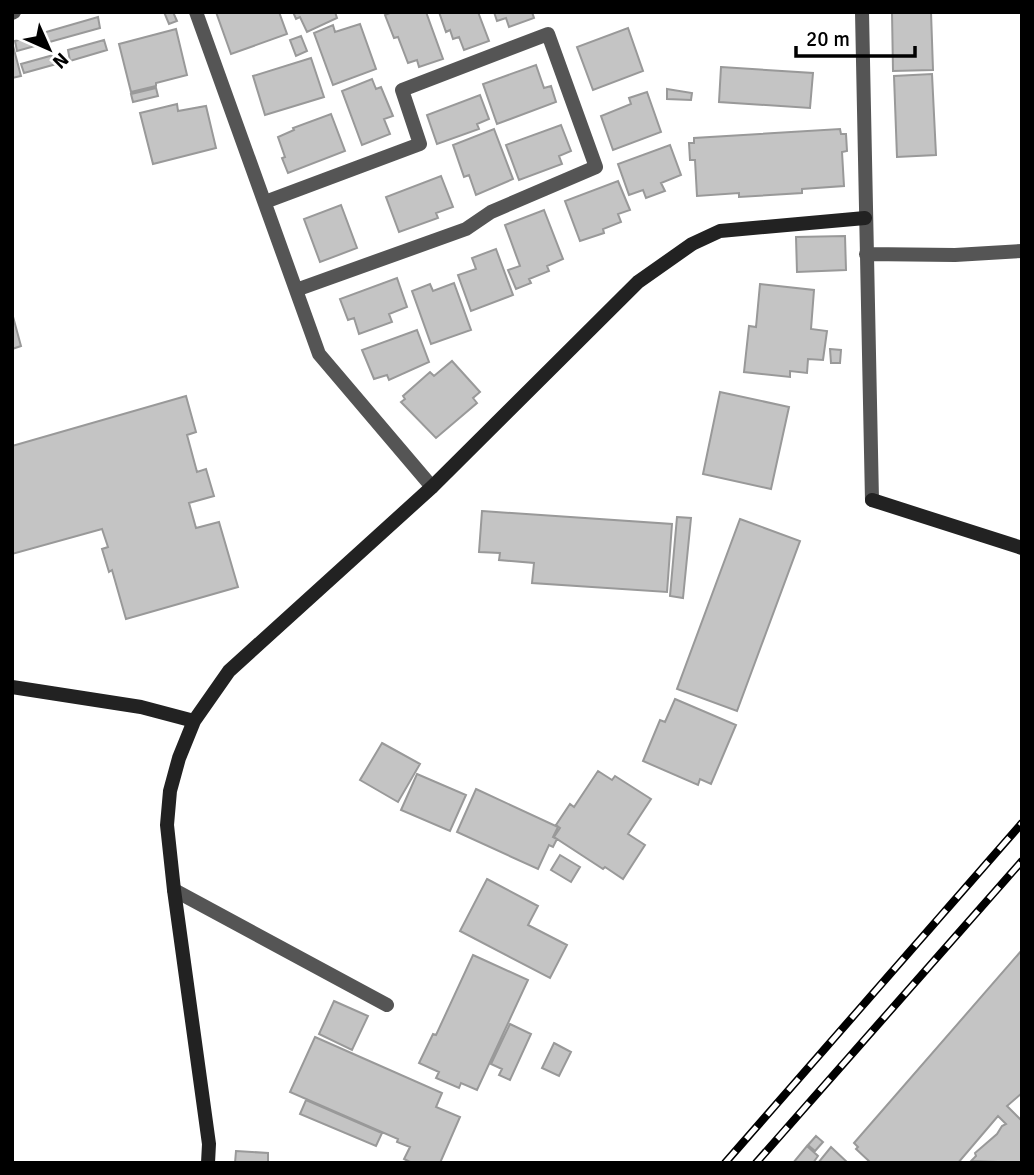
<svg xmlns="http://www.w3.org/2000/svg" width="1034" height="1175" font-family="Signika,sans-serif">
<rect width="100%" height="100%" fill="#fff"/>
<!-- building -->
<path fill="#c4c4c4" stroke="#999" stroke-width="2" d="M164 12H173L177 21 169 24Z
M216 12H279L287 34 231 54Z
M293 12H335L337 18 307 32 300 17 296 19Z
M392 12H426L443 59 419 67 417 60 408 63 398 37 394 38 385 15Z
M439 12H478L489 41 464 50 459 37 453 39 450 30 446 32Z
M494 12H532L534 18 509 27 506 18 497 21Z
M892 12H931L933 70 893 71Z
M98 17 100 28 17 51 15 41Z
M360 24 376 69 333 85 314 33 333 25 335 32Z
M628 28 643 71 593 90 577 47Z
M176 29 187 75 156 83V86L131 92 119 44Z
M301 36 307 51 296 56 290 40Z
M104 40 107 50 70 61 68 50Z
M12 42 21 76 12 78Z
M57 54 60 63 24 73 21 64Z
M311 58 324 97 265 115 253 76Z
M536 65 544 88 551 86 556 102 497 124 483 84Z
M721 67 813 73 810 108 719 102Z
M932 74 936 155 897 157 894 76Z
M372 79 376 89 381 87 393 116 384 119 390 134 362 145 342 91Z
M156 88 158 96 133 102 131 94Z
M667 89 692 93 691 100 667 99Z
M647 92 661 132 613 150 601 116 631 104 629 98Z
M480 95 489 119 477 124 479 129 437 144 427 115Z
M177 104 178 111 206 106 216 148 153 164 140 113Z
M331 114 345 151 288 173 282 158 285 157 278 137 294 130 293 128Z
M561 125 571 151 559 156 562 164 519 180 506 145Z
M494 129 513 179 476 195 469 175 464 177 453 145Z
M840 129 841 134H846L847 151 842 152 844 186 802 189V193L739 197V193L697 196 695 160H690L689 143H694V138Z
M670 145 681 175 661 183 665 191 646 198 643 190 629 195 618 164Z
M441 176 453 207 436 213 438 218 399 232 386 197Z
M618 181 630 210 618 214 621 222 603 229 604 233 580 241 565 201Z
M341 205 357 248 320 262 304 219Z
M544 210 563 259 547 266 549 271 529 279 531 283 516 289 508 270 520 266 505 225Z
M845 236 846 270 797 272 796 237Z
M496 249 513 295 471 311 458 275 476 269 472 258Z
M397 278 407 307 389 314 392 322 359 334 354 318 348 320 340 299Z
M454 283 471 330 431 344 412 291 430 284 433 291Z
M760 284 814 290 811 329 827 331 823 360 808 359 807 373 790 371V377L744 372 749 326 756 327Z
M12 313 21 346 12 349Z
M417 330 429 362 389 380 387 375 374 379 362 350Z
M830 349 841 350 840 363H831Z
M452 361 480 392 473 398 477 403 436 438 401 402 405 399 403 396 430 372 434 376Z
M720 392 789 407 771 489 703 474Z
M186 396 196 432 187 435 197 472 206 469 214 496 189 503 196 528 219 522 238 587 126 619 112 570 109 572 102 549 108 547 102 529 12 554V446Z
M482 511 672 524 667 592 532 583 534 563 499 560 500 553 479 552Z
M677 517 691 518 683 598 670 596Z
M740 519 800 541 737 711 677 689Z
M675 699 736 725 711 784 700 779 698 785 643 761 660 720 665 722Z
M382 743 420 764 398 802 360 780Z
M598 771 612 780 615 776 651 799 628 834 645 845 623 879 605 867 603 869 554 837 560 828 556 825 570 804 574 807Z
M417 774 466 795 450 831 401 810Z
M476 789 558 827 553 837 557 839 553 847 549 845 538 869 457 832Z
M560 855 580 867 571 882 551 870Z
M487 879 538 906 528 925 567 945 550 978 460 931Z
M1022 950V1093L1007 1106 1022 1121V1163L971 1161 976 1156 975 1153 997 1134 1002 1126 1006 1124 998 1116 958 1163H871L856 1149 858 1147 854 1143Z
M473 955 528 980 477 1090 461 1083 459 1088 436 1078 439 1072 419 1063 433 1034 436 1035Z
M334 1001 368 1016 352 1050 319 1034Z
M510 1024 531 1034 510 1080 499 1075 502 1069 491 1064Z
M315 1037 442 1093 436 1107 460 1117 440 1163H412L404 1159 410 1147 397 1142 398 1139 290 1092Z
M554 1043 571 1052 559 1076 542 1068Z
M306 1100 382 1133 376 1146 300 1114Z
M816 1136 823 1142 815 1151 808 1145Z
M807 1146 818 1156 813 1163H793Z
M831 1147 848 1163H818Z
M236 1151 268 1153V1163H235Z"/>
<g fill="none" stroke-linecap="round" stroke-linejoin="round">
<!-- lane -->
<path stroke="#555" stroke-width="14" d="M174 890 387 1005"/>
<!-- street -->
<path stroke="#555" stroke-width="14" d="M196 12 319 354 432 487
M862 12 872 500
M12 13 14 12
M265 202 420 144 402 90 548 34 596 167 491 212 466 229 296 290
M866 254 955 255 1022 251"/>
<!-- secondary -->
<path stroke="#222" stroke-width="14" d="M872 500 1022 548
M12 687 141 707 194 721
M208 1163 209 1144 174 890 167 825 170 791 179 758 194 721 229 671 432 487 638 282 692 244 720 231 865 218"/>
<defs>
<path id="rail" d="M725 1163 1022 823
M756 1163 1022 861"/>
</defs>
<!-- rail casing -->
<use href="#rail" stroke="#000" stroke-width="8"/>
<!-- rail -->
<use href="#rail" stroke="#fff" stroke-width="5" stroke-dasharray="16" stroke-linecap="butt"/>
</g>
<!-- border -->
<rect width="1034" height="1175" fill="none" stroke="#000000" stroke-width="28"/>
<!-- north arrow -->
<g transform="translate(49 49) rotate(135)" stroke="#ffffff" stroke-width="5" paint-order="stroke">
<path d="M0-5L12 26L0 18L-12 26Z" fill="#000000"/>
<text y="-10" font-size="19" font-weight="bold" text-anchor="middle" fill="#000000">N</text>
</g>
<!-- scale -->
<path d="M796 46v10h119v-10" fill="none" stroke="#000000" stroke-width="3.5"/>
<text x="806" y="46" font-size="21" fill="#000000" stroke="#ffffff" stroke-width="5" paint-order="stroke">20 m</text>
</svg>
